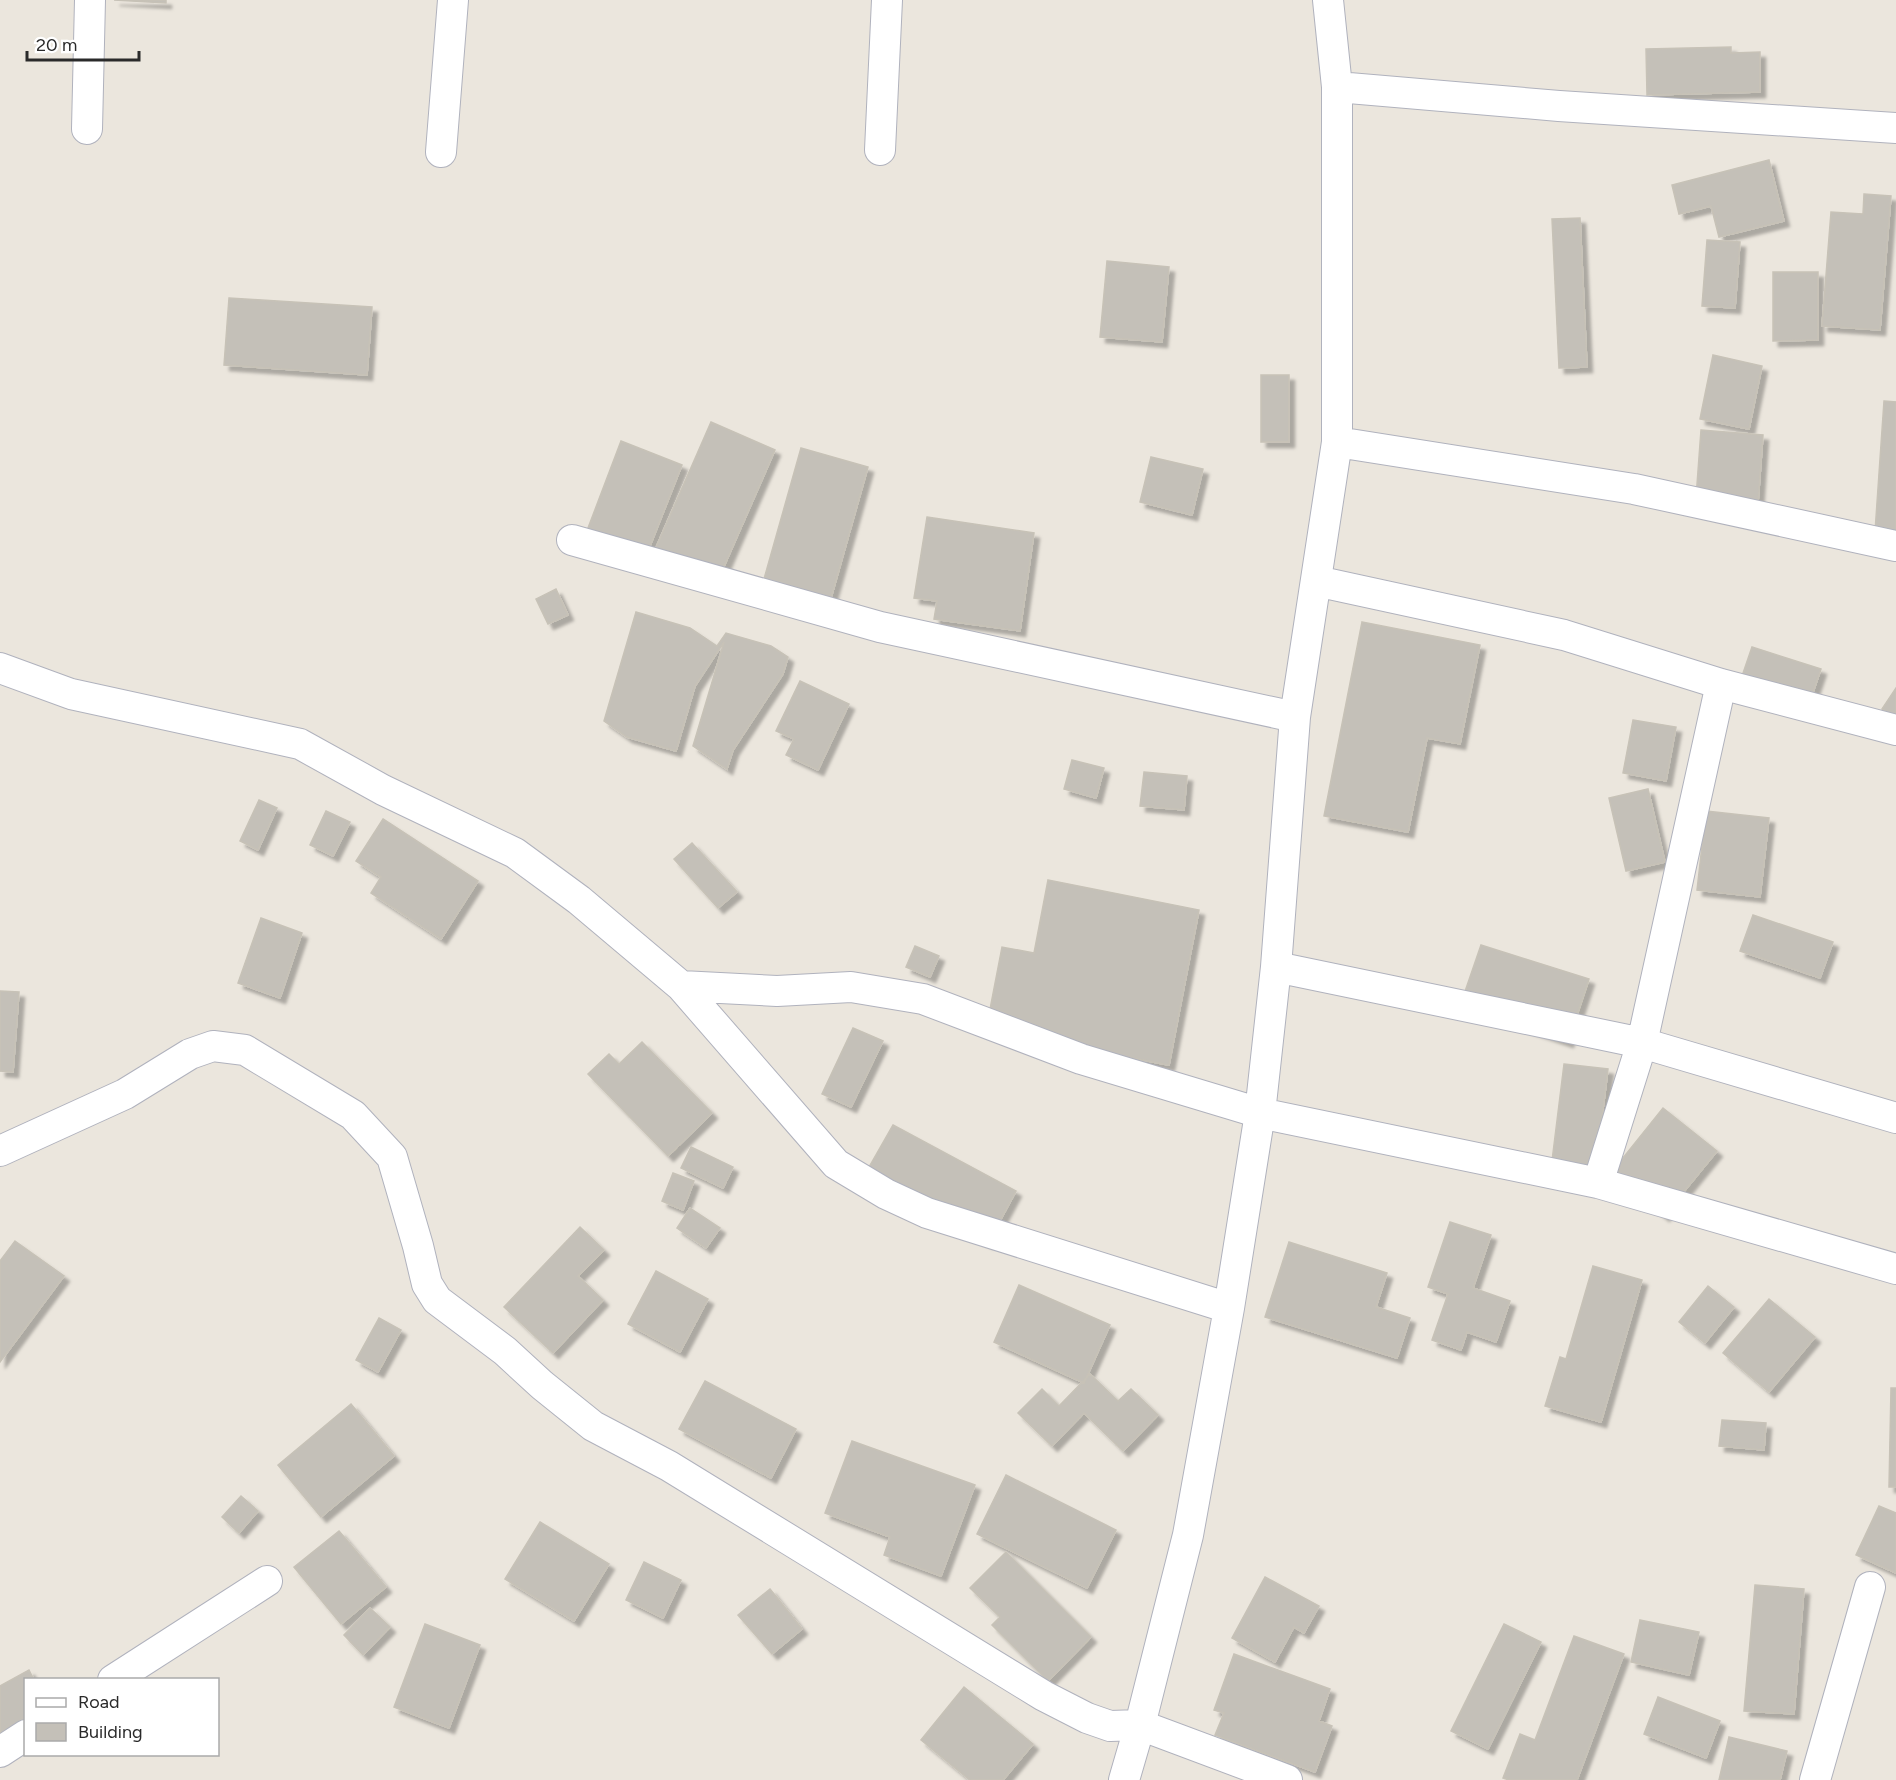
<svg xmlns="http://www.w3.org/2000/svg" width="1896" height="1780" font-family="Figtree,sans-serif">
<defs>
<filter id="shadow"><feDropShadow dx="5.5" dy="5.5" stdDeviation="1.5" flood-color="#0004"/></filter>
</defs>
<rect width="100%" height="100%" fill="#ebe6dd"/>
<!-- building -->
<path fill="#c4c0b8" stroke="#c7c2b7" stroke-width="1.5" filter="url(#shadow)" d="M114 0H166V3Z
M1731 47V53L1760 52V92L1647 95 1646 49Z
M1769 160 1784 221 1719 237 1711 206 1679 214 1672 185Z
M1864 194 1891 196 1880 330 1822 326 1831 212 1863 214Z
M1580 218 1587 367 1559 368 1552 219Z
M1707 240 1740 242 1735 308 1702 306Z
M1107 261 1169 267 1162 342 1100 337Z
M1773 272H1818V340L1773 341Z
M229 298 372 307 367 375 224 365Z
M1713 355 1762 366 1749 429 1700 419Z
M1261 375H1289V442H1261Z
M1884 401 1896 402V533L1875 532Z
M711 422 775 450 715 587 651 559Z
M1701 430 1763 435 1758 503 1696 498Z
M621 441 682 465 648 551 588 528Z
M801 448 868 467 831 598 764 579Z
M1151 457 1203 469 1192 515 1140 502Z
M927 517 1034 533 1020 631 934 619 937 601 914 598Z
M556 589 568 615 548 624 536 599Z
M636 612 690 628 717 646 726 633 771 646 788 657 783 674 733 750 727 769 693 746 724 642 695 686 676 751 627 737 604 721Z
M1362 622 1480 645 1460 744 1427 738 1408 832 1324 816Z
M1752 647 1821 669 1809 704 1740 682Z
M800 681 849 704 818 770 786 755 794 739 776 731Z
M1896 688V718L1882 709Z
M1633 720 1676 727 1666 781 1623 773Z
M1072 760 1104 768 1096 798 1064 789Z
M1144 772 1187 776 1184 810 1140 806Z
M1648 789 1665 862 1626 871 1609 798Z
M259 800 277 808 258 850 240 841Z
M326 811 350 822 333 856 310 845Z
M1706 811 1769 818 1760 897 1697 890Z
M383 819 478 881 441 939 371 893 381 877 356 861Z
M692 843 737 892 718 908 674 859Z
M1048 880 1199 910 1169 1065 986 1030 1002 947 1034 953Z
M1753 915 1833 942 1820 978 1740 951Z
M261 918 302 933 280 998 238 983Z
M1481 945 1589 979 1568 1042 1460 1006Z
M915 946 939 956 930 977 906 967Z
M0 991 19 992 13 1072 0 1071Z
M853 1028 883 1041 851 1107 822 1094Z
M642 1042 712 1113 668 1156 588 1074 609 1054 619 1064Z
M1564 1064 1608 1069 1595 1174 1551 1169Z
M1663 1108 1717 1151 1664 1216 1611 1173Z
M893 1125 1016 1191 988 1243 864 1176Z
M691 1147 733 1167 723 1188 681 1168Z
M673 1173 694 1181 683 1210 662 1201Z
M690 1208 720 1228 706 1248 677 1228Z
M1450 1222 1491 1235 1473 1288 1510 1301 1496 1342 1467 1332 1461 1350 1432 1340 1448 1294 1428 1287Z
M580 1227 604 1250 578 1276 603 1300 553 1353 504 1307Z
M15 1241 64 1276 0 1362V1261Z
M1289 1242 1387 1273 1376 1307 1410 1318 1397 1358 1265 1317Z
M1593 1266 1642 1280 1601 1422 1545 1406 1560 1357 1566 1359Z
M656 1271 708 1299 680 1352 628 1324Z
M1019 1285 1110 1325 1084 1383 994 1342Z
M1708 1286 1734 1307 1705 1343 1679 1322Z
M1769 1299 1815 1337 1769 1392 1723 1353Z
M379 1318 401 1330 378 1372 356 1360Z
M1090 1374 1118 1401 1131 1389 1158 1415 1123 1451 1084 1413 1052 1446 1018 1413 1042 1389 1059 1406Z
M705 1381 796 1429 771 1478 679 1429Z
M1891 1388H1896V1487H1889Z
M351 1404 394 1456 321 1517 278 1465Z
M1722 1420 1766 1423 1764 1450 1719 1446Z
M852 1441 975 1485 941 1576 884 1555 890 1537 825 1513Z
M1006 1475 1116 1530 1087 1588 977 1534Z
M241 1496 258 1511 239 1533 222 1517Z
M1879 1506 1896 1513V1573L1856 1555Z
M540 1522 609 1564 574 1621 505 1579Z
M339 1531 386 1587 341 1624 294 1567Z
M1006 1552 1091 1637 1048 1681 992 1625 1000 1617 970 1588Z
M644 1562 681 1580 663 1618 626 1600Z
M1265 1577 1319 1606 1304 1633 1294 1627 1275 1662 1232 1638Z
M1755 1585 1804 1589 1794 1714 1744 1711Z
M770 1589 802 1629 772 1654 738 1615Z
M370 1608 390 1627 363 1655 344 1635Z
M1640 1620 1699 1632 1689 1675 1631 1662Z
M425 1624 480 1645 449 1728 394 1707Z
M1504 1624 1541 1642 1488 1749 1451 1731Z
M1574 1636 1624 1654 1577 1780H1509L1503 1778 1520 1734 1535 1740Z
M1234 1654 1330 1689 1319 1721 1332 1726 1315 1772 1215 1735 1224 1713 1214 1710Z
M29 1670 34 1680H26V1727L0 1741V1686Z
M964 1687 1033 1744 1003 1780H970L921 1740Z
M1658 1697 1720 1721 1706 1758 1644 1734Z
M1729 1737 1787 1751 1780 1780H1719Z"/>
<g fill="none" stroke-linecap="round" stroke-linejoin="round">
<defs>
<path id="minor" d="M1337 87 1559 106 1896 128
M87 129 90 0
M880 150 887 0
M441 152 453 0
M1337 442 1634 489 1896 546
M572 540 880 627 1295 717
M1316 581 1564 635 1721 684 1896 730
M0 668 71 694 300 744 383 790 515 853 579 900 681 986 836 1164 886 1194 927 1213 1229 1308
M1276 967 1642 1043 1896 1118
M681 986 777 991 851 987 923 999 1081 1059 1260 1113 1598 1183 1896 1269
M0 1151 125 1094 190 1054 213 1046 245 1050 353 1115 392 1157 418 1246 427 1284 437 1300 505 1351 542 1385 593 1426 669 1466 1044 1696 1087 1718 1110 1726 1140 1725 1287 1780
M1598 1183 1642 1043 1721 684
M113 1680 267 1581
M0 1752 26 1735
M1124 1780 1140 1725 1188 1535 1229 1308 1260 1113 1276 967 1295 717 1337 442V87L1328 0
M1815 1780 1870 1587"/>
</defs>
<!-- minor casing -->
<use href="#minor" stroke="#b0b2bd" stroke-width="32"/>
<!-- minor -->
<use href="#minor" stroke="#fff" stroke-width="30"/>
</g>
<!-- legend -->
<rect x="24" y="1678" width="195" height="78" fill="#ffffff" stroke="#aaaaaa" stroke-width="1.5"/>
<rect x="36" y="1698" width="30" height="9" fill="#ffffff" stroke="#aaaaaa" stroke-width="1.5"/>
<text x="78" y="1708" font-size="18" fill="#2a2a2a">Road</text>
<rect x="36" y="1723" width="30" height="18" fill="#c4c0b8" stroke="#aaaaaa" stroke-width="1.5"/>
<text x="78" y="1738" font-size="18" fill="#2a2a2a">Building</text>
<!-- scale -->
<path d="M27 51v9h112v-9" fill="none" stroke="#2a2a2a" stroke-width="3"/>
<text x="36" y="51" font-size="18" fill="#2a2a2a" stroke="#ffffff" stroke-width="4.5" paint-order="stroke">20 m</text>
</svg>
